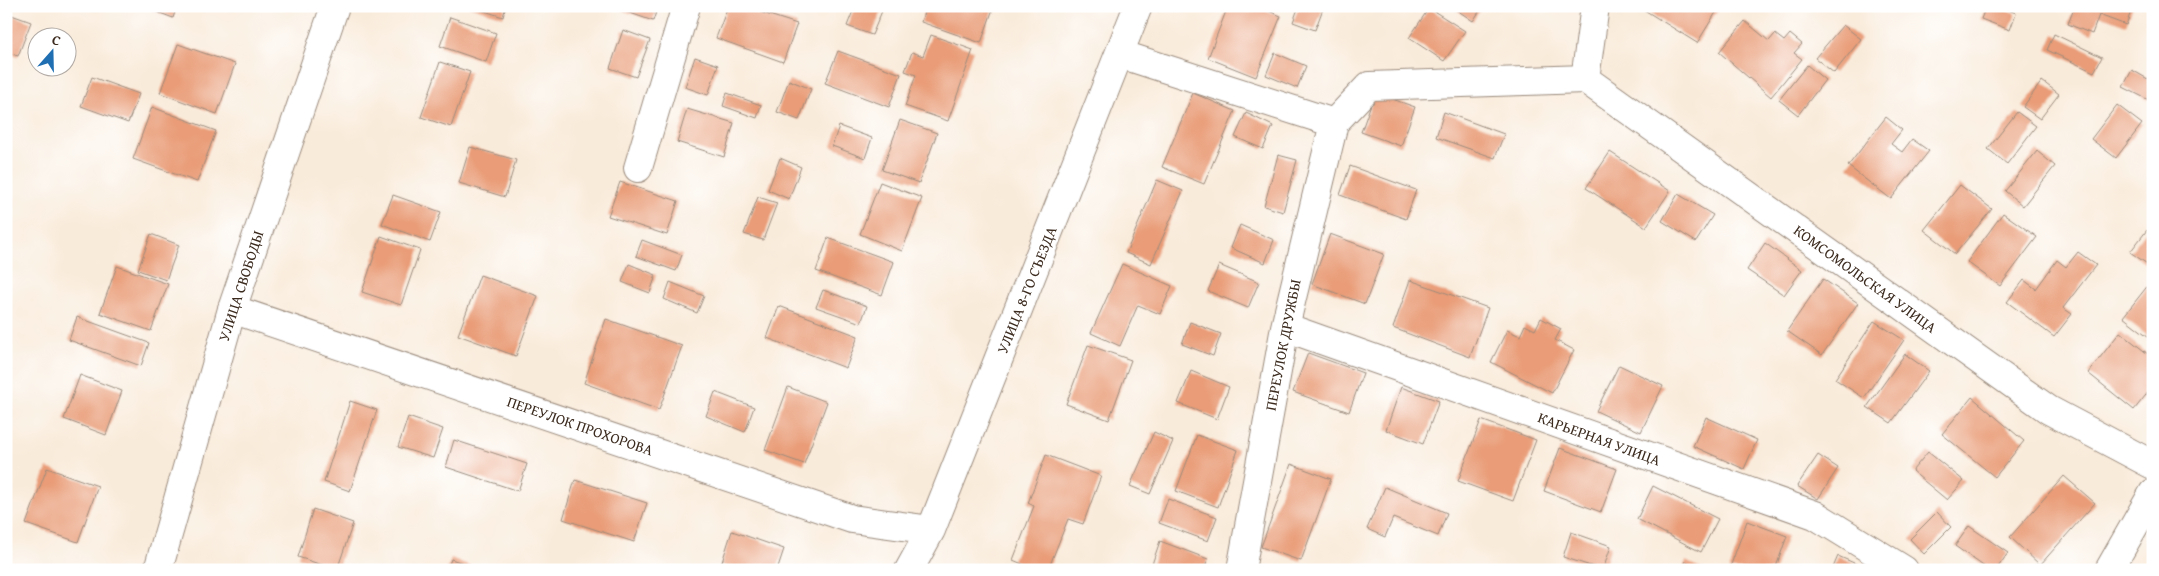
<svg xmlns="http://www.w3.org/2000/svg" width="2159" height="576" font-family="'Gentium Book Plus',serif">
<rect width="100%" height="100%" fill="#fff"/>
<filter id="ink" filterUnits="userSpaceOnUse"><feTurbulence type="fractalNoise" baseFrequency=".02" numOctaves="2"/><feDisplacementMap in="SourceGraphic" scale="10" xChannelSelector="R" yChannelSelector="G"/><feConvolveMatrix kernelMatrix="1 2 1 2 8 2 1 2 1" color-interpolation-filters="sRGB"/></filter>
<filter id="wash" filterUnits="userSpaceOnUse"><feTurbulence type="fractalNoise" baseFrequency=".0096" numOctaves="4" result="noise"/><feDisplacementMap in="SourceGraphic" scale="20" xChannelSelector="R" yChannelSelector="G"/><feGaussianBlur stdDeviation="1.12" result="paint"/><feColorMatrix in="noise" values="0 0 0 0 0 0 0 0 0 0 0 0 0 0 0 0 0 1.4 0 .05"/><feComposite in="paint" operator="in"/></filter>
<g filter="url(#wash)">
<rect width="100%" height="100%" fill="#f9ebda"/>
<g id="blocks">
<!-- building -->
<path fill="#e99c77" d="M142 6H177L173 18Z
M469 6H506L503 17Z
M610 6H658L653 21Z
M728 6H762L760 12 797 24 783 62 716 38Z
M855 6H871L882 11 872 35 847 26Z
M926 6H954L963 9 964 6H994L981 43 921 22Z
M1228 6H1256L1281 16 1256 77 1208 58Z
M1299 6H1324L1315 30 1293 22Z
M1451 6H1483L1473 21Z
M1638 6H1720L1697 43Z
M1986 6H1998L2016 13 2010 30 1981 19Z
M2075 6H2133L2126 25 2099 15 2092 34 2068 24Z
M1429 8 1465 31 1444 61 1409 38Z
M6 13 31 22 18 56 6 52Z
M450 17 496 33 486 62 440 46Z
M1745 21 1769 41 1775 34 1784 41 1790 34 1802 44 1794 53 1802 59 1771 97 1719 52Z
M1843 25 1861 39 1834 73 1815 58Z
M623 30 650 40 636 77 610 68Z
M2054 34 2102 57 2094 72 2047 50Z
M931 35 973 50 948 121 905 106 916 75 905 71 912 52 923 56Z
M178 44 235 64 217 114 160 93Z
M838 51 901 74 889 107 825 83Z
M1275 53 1306 66 1297 88 1266 75Z
M695 57 718 65 708 95 685 87Z
M440 62 470 72 451 127 421 117Z
M1807 65 1825 80 1798 115 1779 100Z
M2132 70 2153 82V92L2149 100 2123 87Z
M92 77 139 94 128 123 81 106Z
M789 80 811 89 799 120 777 112Z
M2042 81 2059 94 2040 119 2023 107Z
M727 93 761 105 757 118 723 106Z
M1193 93 1235 111 1204 184 1162 167Z
M1375 93 1415 107 1401 146 1361 132Z
M2117 105 2142 124 2116 158 2091 139Z
M152 107 216 131 197 182 133 159Z
M687 109 734 123 724 157 677 142Z
M1444 112 1504 134 1495 158 1436 137Z
M2017 112 2036 126 2007 164 1988 149Z
M1246 113 1273 126 1263 149 1235 137Z
M1886 117 1902 130 1891 144 1902 152 1912 139 1929 151 1891 199 1848 166Z
M900 120 937 133 919 183 882 170Z
M839 126 872 138 865 158 832 146Z
M470 147 516 160 505 197 459 183Z
M2037 151 2055 166 2023 206 2005 191Z
M1610 152 1670 191 1646 227 1586 188Z
M1278 155 1297 160 1283 212 1264 206Z
M780 158 801 167 789 199 768 190Z
M1350 166 1416 190 1406 219 1340 195Z
M1157 180 1183 191 1151 264 1126 253Z
M620 182 678 201 667 235 608 216Z
M880 182 922 198 902 251 860 234Z
M1960 185 1992 209 1955 254 1924 230Z
M1678 194 1713 215 1696 242 1662 221Z
M393 195 441 212 430 242 382 224Z
M758 197 777 203 763 240 744 234Z
M2003 213 2037 237 2000 286 1967 262Z
M1240 225 1274 240 1265 263 1231 248Z
M2147 230 2153 235V268L2130 252Z
M151 234 179 245 166 280 138 270Z
M1330 234 1384 254 1365 304 1312 284Z
M381 236 420 250 401 305 362 292Z
M828 238 894 262 882 295 816 271Z
M642 240 682 255 676 271 636 256Z
M1765 243 1802 270 1784 295 1747 270Z
M2078 252 2096 265 2063 308 2072 314 2054 337 2007 302 2024 280 2036 289 2057 260 2066 267Z
M629 264 656 275 650 293 622 282Z
M1122 264 1172 286 1160 314 1138 305 1120 346 1091 333Z
M1219 265 1259 282 1248 308 1208 291Z
M117 266 168 284 151 331 100 313Z
M480 275 538 296 516 356 458 335Z
M1823 279 1858 303 1822 355 1787 331Z
M2153 279V340L2123 317Z
M1410 280 1488 308 1470 357 1393 328Z
M670 282 704 296 697 313 664 299Z
M823 290 867 306 861 323 816 307Z
M779 306 858 336 846 368 767 338Z
M77 317 149 343 141 366 69 340Z
M1541 318 1561 329 1555 340 1574 350 1552 393 1491 362 1507 330 1520 336 1525 325 1535 330Z
M606 319 682 346 659 410 584 383Z
M1874 321 1904 340 1864 398 1835 379Z
M1190 322 1221 334 1213 356 1182 344Z
M2120 332 2153 358V386L2134 410 2088 373Z
M1088 345 1131 360 1109 420 1066 404Z
M1308 353 1363 373 1349 412 1293 392Z
M1905 354 1929 371 1891 423 1867 407Z
M1619 365 1663 386 1641 432 1596 411Z
M1191 371 1229 387 1217 419 1178 403Z
M80 375 122 391 106 435 64 419Z
M788 387 827 402 804 464 765 450Z
M1401 387 1439 401 1423 444 1386 430Z
M715 392 754 407 745 432 706 416Z
M1972 397 2024 441 1995 477 1942 434Z
M350 401 377 410 350 491 324 482Z
M408 417 443 429 433 458 398 447Z
M1706 417 1757 440 1744 469 1693 446Z
M1481 420 1536 440 1513 501 1458 481Z
M1154 432 1173 441 1150 494 1130 486Z
M1197 435 1238 450 1218 507 1176 491Z
M454 440 527 464 518 491 446 467Z
M1560 448 1617 469 1601 512 1544 491Z
M1928 452 1964 481 1947 500 1912 471Z
M1046 455 1101 476 1083 524 1068 519 1048 570H1036L1013 560 1034 506 1028 503Z
M1818 455 1838 468 1818 499 1797 486Z
M1291 464 1331 479 1301 561 1261 547Z
M47 468 98 486 78 542 26 524Z
M2064 476 2095 503 2040 565 2010 537Z
M575 480 647 503 634 542 563 519Z
M1653 486 1718 519 1701 552 1637 519Z
M1385 487 1447 513 1438 536 1393 518 1385 537 1367 529Z
M1168 499 1217 517 1208 541 1159 523Z
M313 509 353 523 337 570 298 557Z
M1937 512 1951 527 1924 554 1910 539Z
M1747 521 1787 536 1775 570H1729Z
M1969 526 2008 553 1996 570H1989L1955 546Z
M732 531 784 549 777 570H734L721 565Z
M1571 532 1611 546 1603 570 1563 557Z
M1160 541 1208 559 1204 570H1150Z
M1838 556 1870 570H1832Z
M451 559 481 569V570H447Z
M1686 561 1703 570H1682Z"/>
</g>
</g>
<g filter="url(#ink)">
<use href="#blocks" fill-opacity="0" stroke="#9a8a7c" stroke-width="1"/>
<g fill="none" stroke-linecap="round" stroke-linejoin="round">
<defs>
<path id="street" d="M1120 54 1334 123 1369 86 1585 79
M1585 79 2049 410 2153 465
M1585 79 1595 6
M638 168 686 6
M232 309 852 519 931 530
M1285 327 1815 515 1904 570
M909 570 931 530 1138 6
M1241 570 1285 327 1334 123
M2109 570 2153 493"/>
<path id="secondary" d="M158 570 232 309 335 6"/>
</defs>
<!-- street casing -->
<use href="#street" stroke="#9a8a7c" stroke-width="30"/>
<!-- secondary casing -->
<use href="#secondary" stroke="#9a8a7c" stroke-width="30"/>
<!-- street -->
<use href="#street" stroke="#fff" stroke-width="28"/>
<!-- secondary -->
<use href="#secondary" stroke="#fff" stroke-width="28"/>
</g>
</g>
<g text-anchor="middle" stroke-width="4.5" stroke-linejoin="round" paint-order="stroke">
<!-- street labels -->
<g font-size="15" fill="#3b2a1e" stroke="#fff">
<text transform="translate(1865 279) rotate(36)" y="5">КОМСОМОЛЬСКАЯ УЛИЦА</text>
<text transform="translate(241 286) rotate(-72)" y="5">УЛИЦА СВОБОДЫ</text>
<text transform="translate(1027 290) rotate(-68)" y="5">УЛИЦА 8-ГО СЪЕЗДА</text>
<text transform="translate(1283 345) rotate(-79)" y="5">ПЕРЕУЛОК ДРУЖБЫ</text>
<text transform="translate(580 426) rotate(19)" y="5">ПЕРЕУЛОК ПРОХОРОВА</text>
<text transform="translate(1599 439) rotate(20)" y="5">КАРЬЕРНАЯ УЛИЦА</text>
</g>
</g>
<!-- margin -->
<rect width="2159" height="576" fill="none" stroke="#fff" stroke-width="25"/>
<!-- north arrow -->
<g transform="translate(52 52) rotate(20)"><circle r="24" fill="#ffffff" stroke="#b1aaa5"/>
<path d="M0-4L9 19L0 12L-9 19Z" fill="#1f6fb2"/>
<text y="-8" font-size="14" font-weight="bold" text-anchor="middle" fill="#3b2a1e">С</text>
</g>
</svg>
